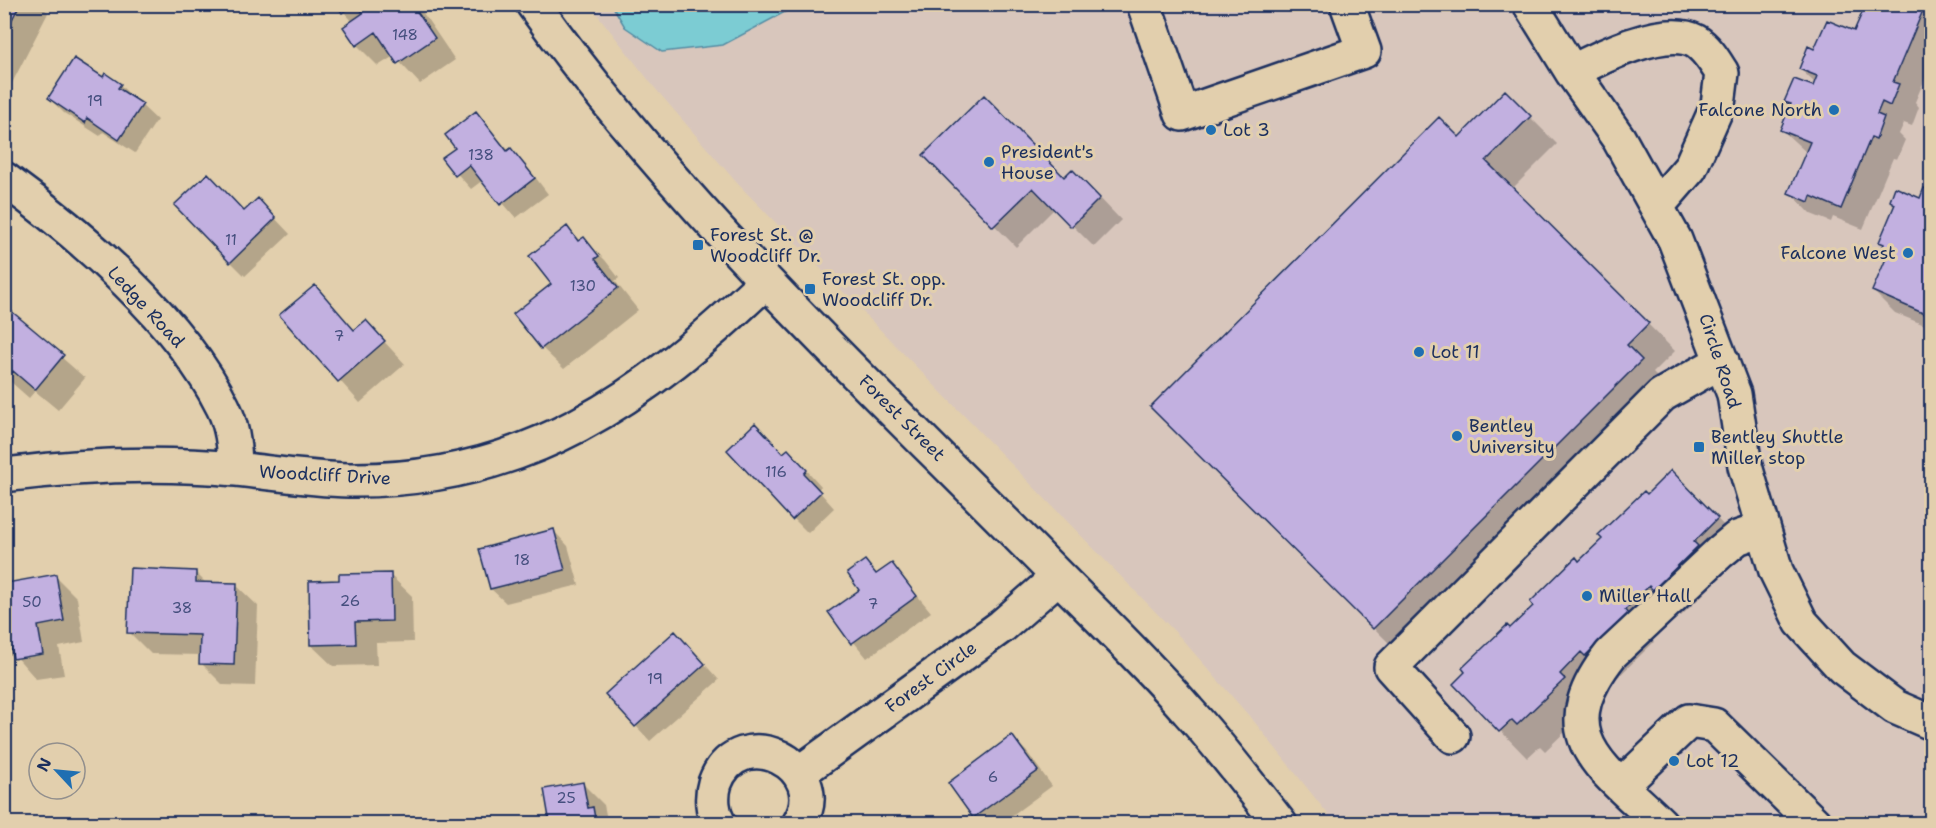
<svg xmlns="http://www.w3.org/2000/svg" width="1936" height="828" font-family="'Shantell Sans',sans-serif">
<rect width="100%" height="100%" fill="#e2cfad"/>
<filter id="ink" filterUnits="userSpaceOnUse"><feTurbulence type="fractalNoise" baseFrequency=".0167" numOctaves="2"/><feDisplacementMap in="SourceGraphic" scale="12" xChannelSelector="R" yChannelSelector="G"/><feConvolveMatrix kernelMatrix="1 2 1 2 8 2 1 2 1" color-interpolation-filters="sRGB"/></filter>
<g filter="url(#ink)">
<!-- built -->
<path fill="#d8c6bc" d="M590 5H1931V823H1335L1257 725 1181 638 737 183 654 87Z"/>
<!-- water -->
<path fill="#7bccd3" stroke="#558da4" stroke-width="1.5" d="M612 5H798L723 45 662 52 625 27Z"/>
<!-- shadow -->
<path fill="#0003" d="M4 4H40L48 13 10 87 4 85Z
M337 4H417L455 60 420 84 394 56 378 66 357 45 353 22Z
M1923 10 1932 18V62L1915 102 1919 107 1912 126 1904 123 1899 134 1905 140 1897 159 1893 158 1863 229 1833 217 1831 222 1811 214 1790 192 1807 153 1782 130 1791 107 1786 102 1813 88 1816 84 1800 69 1815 51 1855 33Z
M103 79 120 85 157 120 135 153 103 132 100 136 64 113 49 98Z
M1505 92 1557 144 1512 189 1675 351 1653 373 1668 388 1401 655 1152 407 1459 139Z
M476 113 509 151 511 150 526 165 548 194 516 218 483 180 471 189 444 159 457 148Z
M925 155 1064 179 1094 192 1121 220 1094 247 1055 208 1016 247Z
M1932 193V328L1895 313 1873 291 1888 256 1883 251 1885 246 1881 241 1896 206 1891 201 1920 200Z
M244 213 272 215 290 234 245 276 231 262Z
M567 228 580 241 584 239 605 260 619 278 615 281 638 310 564 369 542 348Z
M314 287 356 331 366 322 405 364 360 403 281 315Z
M4 307 85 378 58 410 35 391 29 398 4 376Z
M784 455 803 466 821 486 818 490 834 508 808 533 793 518Z
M1671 472 1744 546 1720 570 1724 574 1681 616 1677 612 1650 638 1654 642 1613 682 1609 678 1591 707 1545 751 1540 746 1527 758 1455 684Z
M554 531 568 546 579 585 506 603 491 589Z
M865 562 878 575 892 565 931 612 867 658 830 613 862 590Z
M195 572 207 584 236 585 258 606 255 686 223 685 201 663V655L151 654 129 632Z
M5 575 13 583 55 576 77 598 84 642 59 647 64 675 36 679 14 654 4 656Z
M390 575 412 596 413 642 376 643 377 665 333 666 311 645 340 581Z
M690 648 719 680 650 741 636 726Z
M1012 737 1027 752 1052 786 1000 824H981L974 817Z
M583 784 604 805 608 824H551Z"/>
<!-- building -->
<path fill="#c2b0e0" stroke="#1b2f5e" stroke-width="1.5" d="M4 4H20L4 35Z
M336 4H354L342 13Z
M357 4H412L435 38 397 64 376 32 356 46 343 27 363 13Z
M1866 4H1915L1924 8 1893 82 1899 84 1890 106 1882 102 1877 114 1884 117 1876 139 1871 137 1841 209 1811 196 1809 202 1788 193 1810 142 1780 130 1791 104 1784 102 1794 79 1813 86 1817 76 1799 69 1808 46 1814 49 1827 20 1854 31Z
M74 58 103 77 105 73 121 84 118 88 143 104 119 140 87 118 85 123 48 98Z
M1505 90 1531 116 1486 161 1649 323 1627 345 1642 360 1373 629 1150 407 1439 117 1459 137Z
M984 95 1064 177 1072 169 1100 198 1071 227 1033 188 993 227 923 155Z
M476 111 507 151 511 148 535 178 500 205 469 165 455 176 441 158 455 148 445 135Z
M208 173 244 211 258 198 276 218 230 263 174 205Z
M1895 187 1920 198 1924 188 1932 191V317L1872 291 1888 254 1881 251 1884 244 1879 242 1895 204 1890 201Z
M567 226 578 241 584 237 599 256 595 259 618 288 541 349 513 314 551 284 529 256Z
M315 285 354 330 366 320 385 341 338 382 279 315Z
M4 305 64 355 35 390 13 371 7 378 4 375Z
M755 423 783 453 788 449 807 470 804 474 821 492 792 520 727 450Z
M1671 470 1718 518 1694 542 1698 546 1653 590 1649 586 1625 610 1628 614 1585 656 1581 652 1560 674 1565 679 1517 725 1512 720 1499 732 1453 684 1465 672 1462 668 1507 625 1510 628 1533 606 1530 602 1576 557 1579 561 1602 539 1598 535 1644 491 1647 494Z
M554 529 565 570 490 589 479 549Z
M865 560 876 574 892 563 917 596 851 644 828 612 859 590 847 573Z
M130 568 196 571V582L237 583 234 665 199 664 200 635 127 633Z
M391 573 392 621 355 622 356 644 310 645 309 581 339 580V574Z
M4 574 7 583 56 574 64 621 38 626 43 654 13 659 8 630 4 631Z
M675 631 705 664 635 727 605 694Z
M1012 735 1038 771 973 818 948 783Z
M583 782 588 808 593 807 596 824H550L544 789Z"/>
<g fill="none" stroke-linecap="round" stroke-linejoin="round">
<defs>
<path id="minor" d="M533 4C680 210 868 383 1045 563 1093 612 1143 659 1188 711 1221 747 1250 786 1280 824
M1144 4 1182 114 1364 51 1347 4
M1530 4 1572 72 1619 139 1675 240 1734 394 1745 466 1776 571 1801 622 1842 667 1895 707 1932 723
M1572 72C1600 57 1665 25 1695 41 1707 48 1715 62 1722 73L1718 105 1690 168 1658 205
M4 179C80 234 181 321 223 407 233 427 235 448 235 469
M4 475C81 465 159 462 236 469 273 473 311 479 349 480 526 482 644 398 766 281
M1453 736 1391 667 1662 395 1722 361
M799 773 1002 626 1058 577
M1622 785 1689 721 1714 725 1815 824
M719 824C712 812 711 796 715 783 739 718 835 766 799 824
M1661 824C1602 766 1546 737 1611 654L1720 552 1737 538 1763 529"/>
</defs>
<!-- minor casing -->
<use href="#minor" stroke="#1b2f5e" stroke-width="38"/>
<!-- minor -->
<use href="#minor" stroke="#e2cfad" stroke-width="33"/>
</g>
</g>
<!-- markers -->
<g fill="#1f6fb2" stroke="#e2cfad" stroke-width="2">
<circle cx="1834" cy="110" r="6"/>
<circle cx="1211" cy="130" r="6"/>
<circle cx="989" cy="162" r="6"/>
<rect x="692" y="239" width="12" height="12" rx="3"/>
<circle cx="1908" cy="253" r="6"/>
<rect x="804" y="283" width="12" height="12" rx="3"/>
<circle cx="1419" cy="352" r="6"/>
<circle cx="1457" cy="436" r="6"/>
<rect x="1693" y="441" width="12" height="12" rx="3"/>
<circle cx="1587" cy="596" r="6"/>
<circle cx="1674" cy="761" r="6"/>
</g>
<g text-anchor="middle" stroke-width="6" stroke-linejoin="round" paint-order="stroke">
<!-- number labels -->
<g font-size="15" fill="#454f7e">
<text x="405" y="40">148</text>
<text x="95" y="106">19</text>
<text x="481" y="160">138</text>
<text x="231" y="245">11</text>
<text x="583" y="291">130</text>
<text x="339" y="341">7</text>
<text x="776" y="477">116</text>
<text x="522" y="565">18</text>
<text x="350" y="606">26</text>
<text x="32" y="607">50</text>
<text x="873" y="609">7</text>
<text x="182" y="613">38</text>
<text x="655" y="684">19</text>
<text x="993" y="782">6</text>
<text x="566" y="803">25</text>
</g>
<!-- poi labels -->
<g font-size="18" fill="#1b2f5e" stroke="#e2cfad" text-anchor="start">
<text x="1822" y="116" text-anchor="end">Falcone North</text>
<text x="1223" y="136">Lot 3</text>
<text x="1001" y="158">President's<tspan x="1001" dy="21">House</tspan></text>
<text x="710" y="241">Forest St. @<tspan x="710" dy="21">Woodcliff Dr.</tspan></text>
<text x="1896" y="259" text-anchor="end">Falcone West</text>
<text x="822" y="285">Forest St. opp.<tspan x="822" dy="21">Woodcliff Dr.</tspan></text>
<text x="1431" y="358">Lot 11</text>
<text x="1469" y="432">Bentley<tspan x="1469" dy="21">University</tspan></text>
<text x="1711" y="443">Bentley Shuttle<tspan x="1711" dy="21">Miller stop</tspan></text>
<text x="1599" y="602">Miller Hall</text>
<text x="1686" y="767">Lot 12</text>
</g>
<!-- street labels -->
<g font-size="18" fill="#1b2f5e" stroke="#e2cfad">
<text transform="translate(146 307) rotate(47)" y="6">Ledge Road</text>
<text transform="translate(1720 361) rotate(72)" y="6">Circle Road</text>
<text transform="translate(902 418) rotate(45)" y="6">Forest Street</text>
<text transform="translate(325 475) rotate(3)" y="6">Woodcliff Drive</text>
<text transform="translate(931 677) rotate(-36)" y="6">Forest Circle</text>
</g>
</g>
<!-- margin -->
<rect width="1936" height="828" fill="none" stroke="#e2cfad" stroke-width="24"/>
<rect x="12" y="12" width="1912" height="804" fill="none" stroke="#1b2f5e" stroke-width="2" filter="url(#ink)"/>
<!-- north arrow -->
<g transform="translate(57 771) rotate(296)"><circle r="28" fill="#e2cfad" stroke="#928f8d" stroke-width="1.5"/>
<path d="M0-4.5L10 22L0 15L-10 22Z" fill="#1f6fb2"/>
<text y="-9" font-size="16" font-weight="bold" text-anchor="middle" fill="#1b2f5e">N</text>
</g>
</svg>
